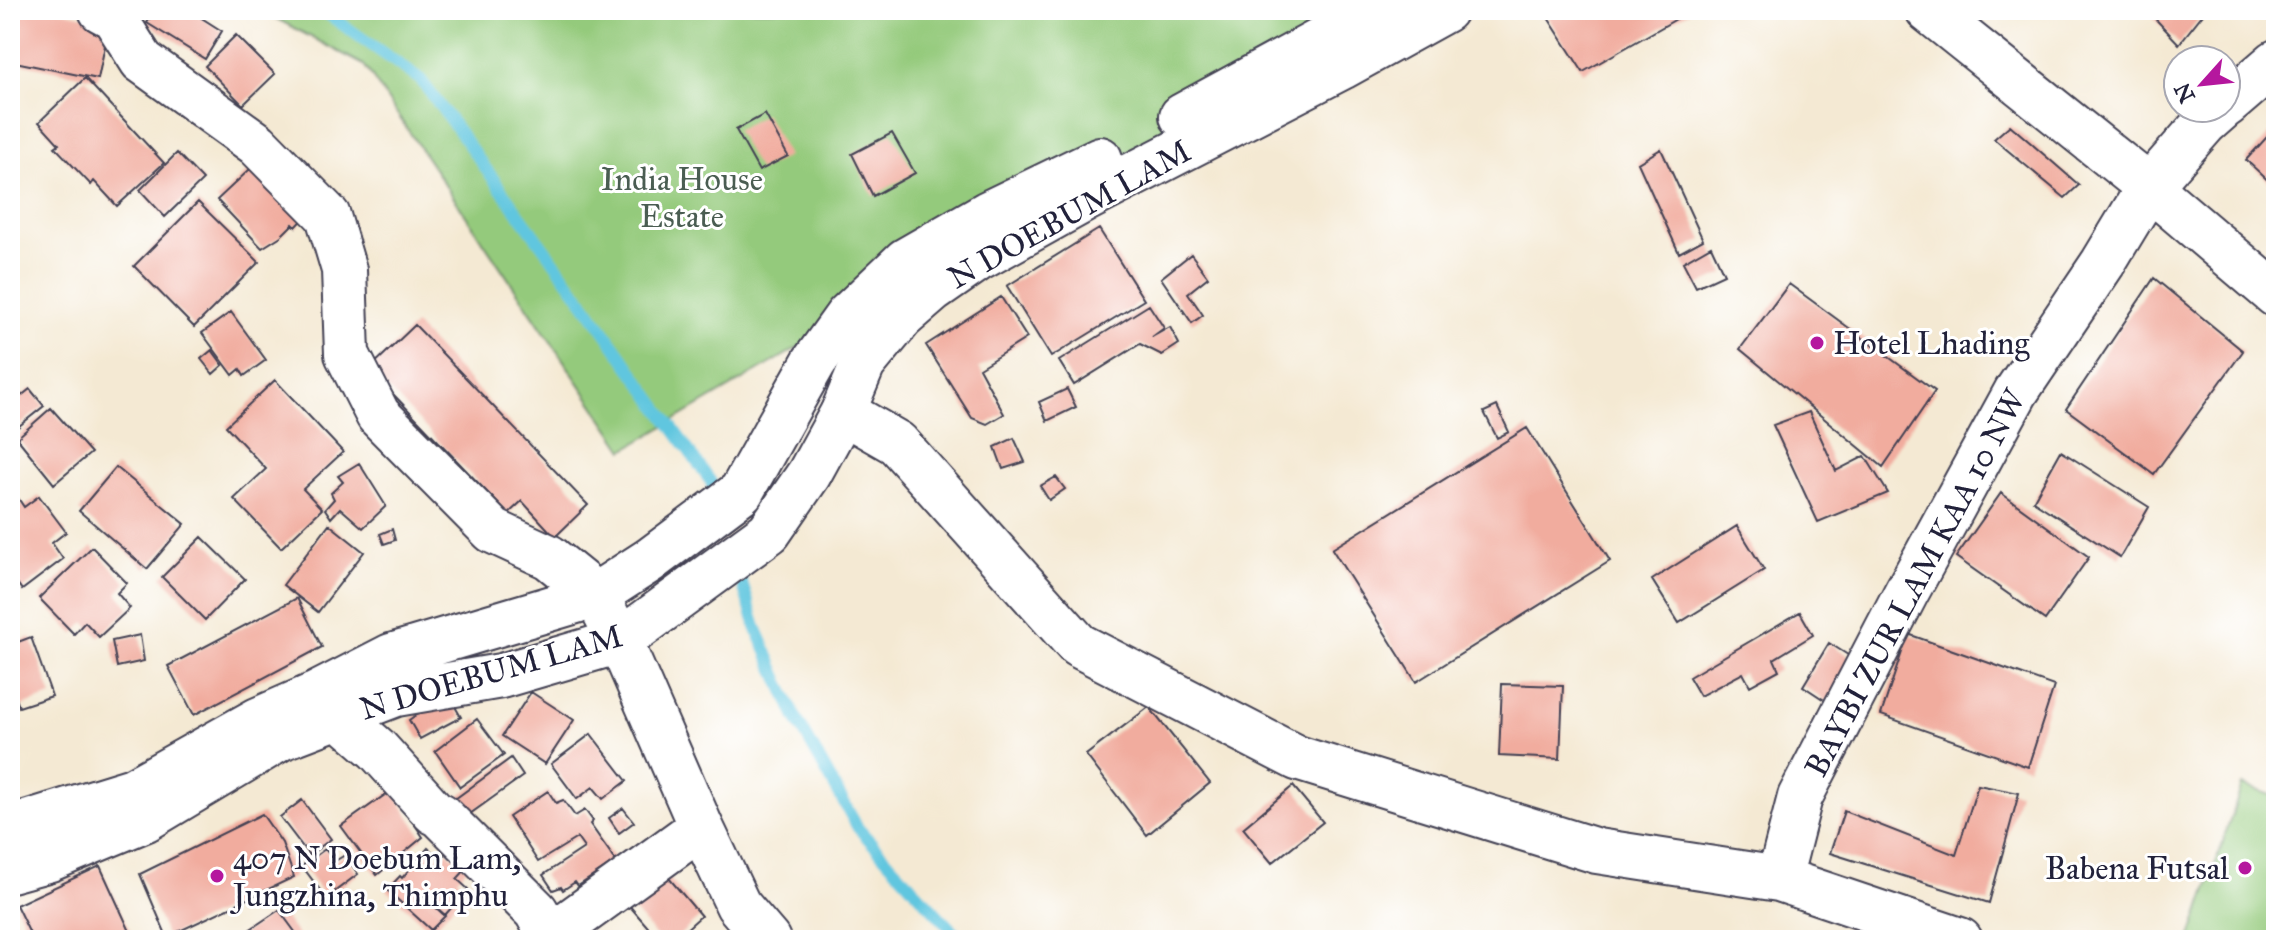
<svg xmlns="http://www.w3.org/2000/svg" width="2286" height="950" font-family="'IM FELL Great Primer',serif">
<rect width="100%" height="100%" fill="#fff"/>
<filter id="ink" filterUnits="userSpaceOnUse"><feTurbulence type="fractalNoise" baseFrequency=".0125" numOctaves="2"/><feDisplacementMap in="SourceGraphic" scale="16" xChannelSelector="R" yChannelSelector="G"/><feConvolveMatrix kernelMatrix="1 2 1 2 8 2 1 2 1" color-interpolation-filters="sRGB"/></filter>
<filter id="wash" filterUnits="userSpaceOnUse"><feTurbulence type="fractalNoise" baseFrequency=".006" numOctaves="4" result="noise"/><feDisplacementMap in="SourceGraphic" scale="32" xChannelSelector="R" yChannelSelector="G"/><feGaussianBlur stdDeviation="1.8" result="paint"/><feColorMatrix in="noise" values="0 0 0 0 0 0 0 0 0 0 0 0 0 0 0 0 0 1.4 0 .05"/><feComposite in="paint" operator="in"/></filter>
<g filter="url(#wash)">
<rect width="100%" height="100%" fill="#f4e9d3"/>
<!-- green -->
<path fill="#94ca7c" stroke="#5b765c" stroke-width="2" d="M260 10H1370L624 450 364 65Z
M2242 785 2276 797V940H2190Z"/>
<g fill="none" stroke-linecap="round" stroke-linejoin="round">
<!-- stream -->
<path stroke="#61c6df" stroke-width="12" d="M322 10 421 80 588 308 711 482 716 500
M737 567 756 627 795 716 858 828 961 940"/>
</g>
<g id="blocks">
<!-- building -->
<path fill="#f1ac9e" d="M10 10H57L110 21 98 79 10 61Z
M155 10H189L222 31 205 59 147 23Z
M1543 10H1692L1583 72Z
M2147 10H2206L2179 44Z
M236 35 275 74 243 105 205 66Z
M85 78 164 163 117 206 94 181 91 185 55 147 59 144 39 122Z
M765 114 788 156 759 171 736 130Z
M2010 125 2079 185 2065 198 1994 139Z
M2276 127V188L2246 160Z
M892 133 915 173 873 196 852 154Z
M1661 149 1703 240 1679 253 1638 163Z
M177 153 203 180 165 217 140 190Z
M250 169 311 211 296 227 293 224 281 236 262 248 217 200Z
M198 202 259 262 194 327 134 266Z
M1099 229 1144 300 1051 357 1007 286Z
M1711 246 1724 274 1696 287 1683 262Z
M1191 254 1208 277 1188 293 1203 315 1192 323 1161 278Z
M2154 278 2243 351 2154 474 2066 409Z
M1789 284 1935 391 1883 467 1740 349Z
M1001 297 1027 338 979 368 1004 414 987 424 972 418 926 345Z
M1149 305 1164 328 1152 337 1170 327 1179 344 1162 355 1140 344 1074 385 1059 361Z
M231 312 266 360 244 376 240 369 233 375 202 333Z
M415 325 588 505 555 537 522 501 508 514 369 369Z
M212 350 223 365 213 374 201 359Z
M275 380 343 452 303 489 322 509 281 548 234 499 266 469 226 426Z
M30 389 44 406 14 430 10 425V405Z
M1067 389 1076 407 1047 421 1039 402Z
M1497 406 1509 432 1497 438 1484 412Z
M51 408 91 453 54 484 17 438Z
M1809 412 1836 471 1865 456 1888 493 1818 522 1773 425Z
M1527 428 1610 561 1416 682 1332 549Z
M1014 438 1025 462 1003 469 995 447Z
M2061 451 2149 507 2120 557 2033 501Z
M359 463 386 506 363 528 340 508 331 518 325 509 334 499 331 493 343 482 338 476Z
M116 467 185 524 147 569 79 511Z
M1056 477 1065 489 1049 500 1040 486Z
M14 492 24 507 39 496 66 532 52 543 63 559 22 590 10 573V494Z
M2001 493 2089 557 2045 620 1956 557Z
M329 524 364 552 318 612 283 585Z
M1737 526 1764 570 1679 623 1652 580Z
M392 529 395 540 384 544 380 534Z
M202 537 245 579 205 620 162 577Z
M92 547 127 583 117 593 130 608 99 637 85 622 74 634 39 598Z
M297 598 322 647 194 715 168 666Z
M1800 612 1813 635 1774 659 1779 670 1750 686 1743 673 1700 696 1689 677Z
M1908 634 2054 686 2028 767 1881 715Z
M140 635 144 661 117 667 112 641Z
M31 637 52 696 19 707 10 680V645Z
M1829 643 1859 662 1832 705 1803 686Z
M1502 684 1563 686 1560 759 1499 756Z
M531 692 574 720 545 764 502 736Z
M434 702 453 703 461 717 420 739 409 720Z
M1149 707 1210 783 1147 835 1086 755Z
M477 719 504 755 460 787 435 751Z
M591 734 627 781 603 799 593 787 577 799 551 764Z
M511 758 523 776 467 816 455 799Z
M1978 785 2019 793 1989 903 1830 853 1844 811 1956 855Z
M1293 786 1323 822 1272 863 1243 828Z
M392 790 423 837 377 875 341 826Z
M548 791 556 803 563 800 575 816 585 810 593 821 590 824 616 861 578 886 575 882 563 890 561 887 553 890 543 875 584 848 577 838 538 862 509 817Z
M302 800 331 839 309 855 280 817Z
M623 808 634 822 619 833 609 818Z
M262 814 282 843 294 877 167 937 140 874Z
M428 848 441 859 447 851 467 868 457 879 468 889 445 915 417 890 445 916 431 930 387 890 400 876 402 878Z
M325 849 335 861 345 855 358 874 326 898 302 866Z
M100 866 134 940H33L16 905Z
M663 871 701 916 674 940H659L627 903Z
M279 910 301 940H234Z"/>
</g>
</g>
<g filter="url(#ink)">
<use href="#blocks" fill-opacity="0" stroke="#424052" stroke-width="2"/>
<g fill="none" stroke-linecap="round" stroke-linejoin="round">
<defs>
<path id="minor" d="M101 10 114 17 142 61 257 144 328 216 344 270 347 354 378 415 493 531 549 557 596 595 620 641 701 827 738 905 768 940
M1928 10 2149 187 2276 295
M2226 105 2276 62
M843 412 897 443 1078 645 1297 758 1597 851 1779 879 1960 940
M340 717 377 749 434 812 440 815 536 911 551 937
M1779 879 1800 797 1906 593 2016 392 2103 263 2149 187 2205 123 2222 108
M545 940 701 827"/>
<path id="major" d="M1182 116 1377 10
M10 828 133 790 258 720 315 695 391 656 596 595 650 560 741 492 814 362 847 316 906 260 988 213 1100 159
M10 870 50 859 146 819 281 738 396 694 501 676 620 641 769 532 809 474 843 412 863 364 902 317 932 291 978 259 1084 200 1342 67 1445 10"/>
</defs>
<!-- minor casing -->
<use href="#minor" stroke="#424052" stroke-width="48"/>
<!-- major casing -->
<use href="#major" stroke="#424052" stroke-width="48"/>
<!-- minor -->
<use href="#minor" stroke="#fff" stroke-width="44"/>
<!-- major -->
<use href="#major" stroke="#fff" stroke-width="44"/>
</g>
</g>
<!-- markers -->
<g fill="#b5179e" stroke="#fff" stroke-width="3">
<circle cx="1817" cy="343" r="8"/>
<circle cx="2245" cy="868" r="8"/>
<circle cx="217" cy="876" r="8"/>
</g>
<g text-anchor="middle" stroke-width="6" stroke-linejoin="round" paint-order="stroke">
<!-- park labels -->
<g font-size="32" fill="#4a5d52" stroke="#fff">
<text x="682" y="190">India House<tspan x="682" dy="37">Estate</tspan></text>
</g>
<!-- street labels -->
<g font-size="32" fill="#22223b" stroke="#fff">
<text transform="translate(1069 214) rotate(-29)" y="11">N DOEBUM LAM</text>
<text transform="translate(1915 583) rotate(-62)" y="11">BAYBI ZUR LAM KAA 10 NW</text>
<text transform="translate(491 672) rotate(-16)" y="11">N DOEBUM LAM</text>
</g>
<!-- poi labels -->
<g font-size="32" fill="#22223b" stroke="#fff" text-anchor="start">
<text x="1833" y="354">Hotel Lhading</text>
<text x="233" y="869">407 N Doebum Lam,<tspan x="233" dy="37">Jungzhina, Thimphu</tspan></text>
<text x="2229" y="879" text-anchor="end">Babena Futsal</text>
</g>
</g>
<!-- margin -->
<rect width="2286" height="950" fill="none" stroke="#fff" stroke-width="40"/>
<!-- north arrow -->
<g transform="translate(2202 84) rotate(243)"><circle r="38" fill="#ffffff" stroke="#a7a7b1" stroke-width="2"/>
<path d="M0-6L14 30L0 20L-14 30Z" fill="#b5179e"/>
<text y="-12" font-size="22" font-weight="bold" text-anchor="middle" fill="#22223b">N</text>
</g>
</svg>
